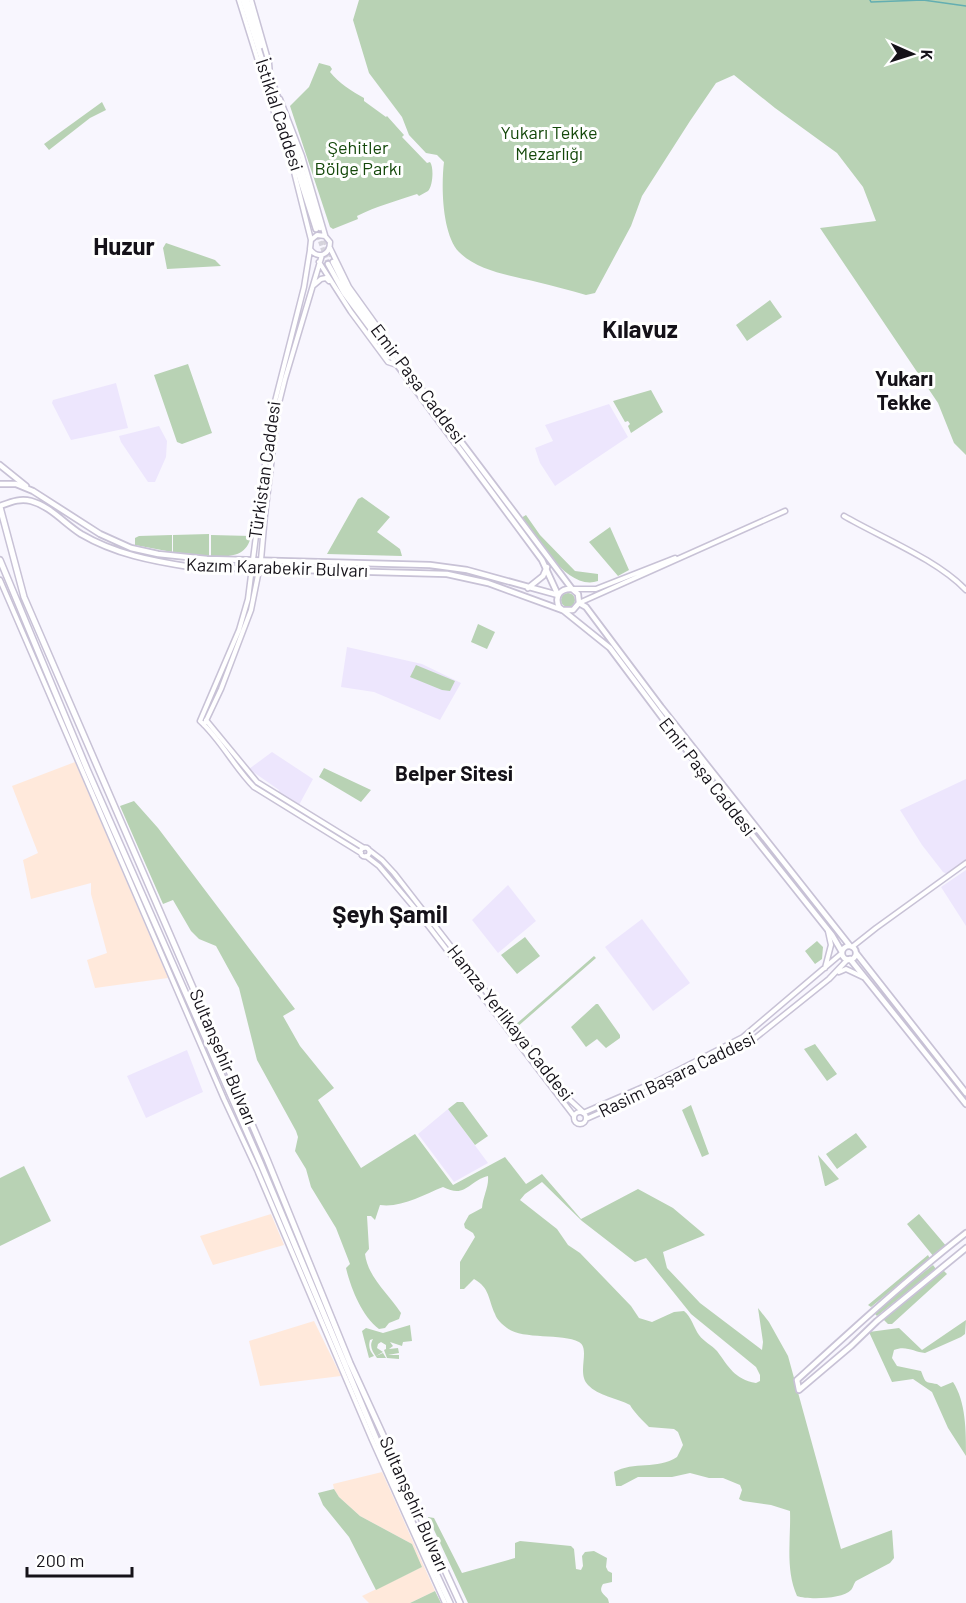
<svg xmlns="http://www.w3.org/2000/svg" width="966" height="1603" font-family="Barlow,sans-serif">
<rect width="100%" height="100%" fill="#f8f6fe"/>
<!-- built -->
<path fill="#ede6fd" d="M116 383 128 428 71 440 52 403 53 400Z
M609 404 628 437 555 486 540 463 535 448 553 441 545 425Z
M159 426 167 441 166 457 155 482H148L121 442 119 436Z
M347 647 422 664 461 683 440 720 374 692 341 687Z
M272 752 313 779 299 805 278 793 279 790 249 769Z
M966 779V861L947 874 943 872 922 845 900 810Z
M966 870V926L941 887Z
M508 885 536 921 498 953 472 920Z
M642 919 690 983 653 1011 605 947Z
M187 1050 203 1092 146 1118 127 1076Z
M448 1109 488 1163 454 1182 418 1134Z"/>
<!-- industrial -->
<path fill="#ffe9db" d="M75 762 168 978 95 988 87 960 107 953 91 894V883L31 899 23 860 38 853 12 786Z
M271 1214 284 1245 213 1265 200 1236Z
M314 1321 341 1376 260 1386 249 1341Z
M382 1472 435 1591 410 1603H369L362 1596 422 1567 412 1544 360 1516 339 1497 334 1489 333 1484Z"/>
<!-- green -->
<path fill="#b8d2b4" fill-rule="evenodd" d="M359 0H966V455L954 443 938 403 820 228 876 221 863 187 837 153 775 108 734 75 716 83 690 121 642 196 631 226 595 293 586 295C570 290 553 286 537 282 511 275 479 272 459 252 442 234 441 186 444 162L437 155 426 153 409 135 402 117 369 73 353 20Z
M319 63 330 66 332 69 330 72C339 83 351 91 364 98V101L386 117 387 116 404 135 402 137 427 163 430 162C434 167 433 186 428 191 425 193 422 194 419 196L417 194C396 201 377 206 357 216L358 219 333 229 330 227 290 106 309 87Z
M102 102 106 110 90 118 49 150 44 144Z
M166 243 215 260 221 266 167 269 163 248Z
M770 300 782 317 747 341 736 325Z
M188 364 212 433 182 444 177 442 154 375Z
M651 390 663 412 631 433 628 426 630 424 628 421 625 422 613 401Z
M362 497 390 517 377 532 400 549 402 556 327 554 358 499Z
M526 515 540 535 575 571 598 574V581C568 592 537 538 521 518Z
M610 527 629 570 618 576 589 542Z
M209 534V556L173 552V535Z
M172 535V552L135 545V538L139 536Z
M211 535 251 536C247 557 229 557 211 556Z
M561 600a7 7 0 1 1 14 0a7 7 0 1 1-14 0Z
M478 624 495 632 487 649 471 642Z
M416 665 455 681 450 691 442 690 410 677Z
M324 768 371 790 361 802 319 777Z
M134 801 158 828 295 1009 283 1016 300 1046 334 1088 318 1100 361 1168 415 1134 453 1185 505 1157 526 1184 542 1174 581 1219 638 1189 673 1208 705 1235 663 1252 667 1268 700 1303 762 1350 763 1342 758 1308 769 1322 788 1356 841 1549 892 1530 894 1558 890 1563 856 1581C855 1581 852 1590 851 1590 843 1599 808 1600 797 1596 785 1569 791 1539 790 1511L771 1505 743 1501 739 1499 742 1490 740 1485 723 1478H709L690 1473 672 1477H638L621 1486H616L614 1472C634 1461 657 1470 677 1457L683 1445 678 1432 674 1429 649 1427C644 1422 633 1411 630 1405 617 1398 598 1396 588 1385 576 1373 591 1349 579 1342 562 1333 521 1340 507 1328 502 1324 497 1320 495 1314 488 1299 490 1288 474 1279L464 1289H460V1262L475 1237 473 1233 465 1228 464 1224 469 1215 482 1208C483 1196 489 1187 488 1176 468 1181 466 1199 443 1187 423 1195 401 1208 380 1205L375 1220 371 1216H367L369 1249 365 1254C368 1278 389 1294 401 1313L399 1319 389 1323 385 1328 379 1329C362 1316 351 1289 346 1268L350 1264 336 1228 311 1187 306 1169 295 1151 298 1137 296 1131 257 1060 239 988 216 946 199 939 191 931 173 900 163 904 120 806ZM542 1182 582 1221 635 1262 646 1258 691 1314 756 1367 760 1375V1381L756 1383C734 1379 729 1367 717 1351 712 1345 704 1342 699 1335 694 1328 691 1316 684 1311L674 1312 652 1322 639 1318 631 1306 580 1253 568 1245 557 1229 520 1200 525 1194Z
M525 937 540 956 517 974 501 955Z
M817 941 823 947 822 959 815 964 805 951Z
M594 956 596 958 516 1028 514 1026Z
M596 1004H598L620 1035V1038L606 1048 597 1039 586 1047 571 1027Z
M815 1044 837 1074 827 1081 804 1049Z
M457 1102H463L488 1136 475 1145 448 1109Z
M691 1105 709 1154 702 1157 682 1110Z
M856 1133 867 1147 837 1169 826 1154Z
M818 1155 839 1179 826 1186H825Z
M24 1166 51 1221 0 1246V1178Z
M919 1214 947 1247 934 1257 907 1224Z
M928 1255 930 1259 871 1307 868 1305Z
M933 1265 936 1269 877 1316 873 1312Z
M943 1270 947 1274 892 1324H888L883 1319Z
M966 1320 965 1334 961 1337 925 1353C914 1352 906 1345 894 1350L892 1358 897 1366 921 1371C926 1383 924 1382 937 1384L941 1387 953 1382C966 1402 966 1431 966 1456L948 1428 932 1392 913 1379 892 1382 869 1332 899 1328 922 1350Z
M410 1325 412 1341 403 1342 402 1346 390 1342 393 1346 389 1349 398 1348 399 1353 388 1355H399V1359L387 1358 384 1350 386 1349V1345L381 1342 378 1344 377 1348 383 1352 376 1356 383 1353 386 1358H377C372 1351 369 1346 373 1339L370 1340C368 1347 370 1351 374 1356L369 1358 362 1331 366 1328 383 1333Z
M334 1489 339 1497 360 1516 412 1544 422 1567 376 1590 349 1537 323 1505 318 1493Z
M428 1517 434 1518 462 1573 515 1558V1543L520 1541 571 1546 574 1549 576 1569 581 1570 583 1566 582 1556 585 1552 594 1551 607 1558 606 1567 608 1571 612 1573V1582L603 1584C598 1592 604 1594 608 1599L609 1603H468Z
M435 1591 441 1603H410Z"/>
<g fill="none" stroke-linecap="round" stroke-linejoin="round">
<!-- stream -->
<path stroke="#63aeb1" stroke-width="1.5" d="M870 0 871 2 923 0 966 6"/>
<!-- primary-tunnel -->
<path stroke="#d6d4dc" stroke-width="4.5" stroke-dasharray="4.5 2" stroke-linecap="butt" d="M320 228 333 262
M316 229 328 264"/>
<defs>
<path id="tertiary" d="M239 0 259 64 266 75
M251 0 269 63 270 75
M270 91 272 106 294 172 311 240 310 249C318 260 330 255 330 242L325 236 317 235 311 240
M280 99 302 156 325 235
M330 248 349 287 387 340
M310 250 304 287 271 417 248 599 239 630 200 721C221 740 234 767 254 787L361 853
M319 262 351 312 388 362 397 365
M314 285 321 279 326 278 329 281
M844 516C882 538 936 559 966 590
M0 580 224 1099 257 1170 372 1440 445 1603
M572 589H596L675 558
M579 603 785 511
M206 720 257 782 364 848
M204 725 221 689 251 610 261 560 265 515 278 407 285 379 322 255
M360.5 852a4.5 4.5 0 1 1 9 0a4.5 4.5 0 1 1-9 0Z
M369 850 382 860 394 873 570 1100 583 1112
M366 856 379 866 417 911 574 1116
M852 947 876 928 966 863
M825 968 831 945 828 931
M839 972 846 969 863 977
M574 1118a6 6 0 1 1 12 0a6 6 0 1 1-12 0Z
M583 1113 657 1081 743 1037 842 953
M586 1119 660 1086 754 1039 829 979 848 959"/>
<path id="secondary" d="M0 465 26 486
M0 484H16L33 491 100 534 131 548 158 554 207 559 430 565 467 570 558 595
M0 506C11 502 20 498 31 501 50 506 65 524 81 534 115 554 152 561 191 567L447 574 488 583 562 610
M528 588 543 576 547 567
M966 1233C907 1279 852 1330 797 1380L799 1390 851 1346 877 1321 966 1248"/>
<path id="primary" d="M243 0 316 229
M247 0 261 46
M266 65 289 128 320 228
M333 262 347 290 361 309 572 589
M328 264 344 293 542 560 558 595
M579 603 586 607 661 707 850 946
M564 610H573L579 603 578 594 572 589C561 588 554 596 559 607L610 648 718 792 832 935 842 952
M842 953a7 7 0 1 1 14 0a7 7 0 1 1-14 0Z
M856 953 966 1093
M850 959 966 1104"/>
<path id="trunk" d="M0 507 24 597 267 1159 350 1363 460 1603
M0 560 87 769 260 1162 401 1498 450 1603"/>
</defs>
<!-- tertiary casing -->
<use href="#tertiary" stroke="#c8c2d6" stroke-width="7"/>
<!-- secondary casing -->
<use href="#secondary" stroke="#c8c2d6" stroke-width="8"/>
<!-- primary casing -->
<use href="#primary" stroke="#c8c2d6" stroke-width="8"/>
<!-- trunk casing -->
<use href="#trunk" stroke="#c8c2d6" stroke-width="8"/>
<!-- tertiary -->
<use href="#tertiary" stroke="#fff" stroke-width="4"/>
<!-- secondary -->
<use href="#secondary" stroke="#fff" stroke-width="4.5"/>
<!-- primary -->
<use href="#primary" stroke="#fff" stroke-width="4.5"/>
<!-- trunk -->
<use href="#trunk" stroke="#fff" stroke-width="5"/>
</g>
<g text-anchor="middle" stroke-width="6" stroke-linejoin="round" paint-order="stroke">
<!-- street labels -->
<g font-size="18" fill="#151219" stroke="#fff">
<text transform="translate(279 115) rotate(72)" y="6">İstiklal Caddesi</text>
<text transform="translate(418 384) rotate(53)" y="6">Emir Paşa Caddesi</text>
<text transform="translate(265 470) rotate(-82)" y="6">Türkistan Caddesi</text>
<text transform="translate(277 568) rotate(2)" y="6">Kazım Karabekir Bulvarı</text>
<text transform="translate(707 777) rotate(52)" y="6">Emir Paşa Caddesi</text>
<text transform="translate(510 1023) rotate(52)" y="6">Hamza Yerlikaya Caddesi</text>
<text transform="translate(223 1057) rotate(67)" y="6">Sultanşehir Bulvarı</text>
<text transform="translate(677 1075) rotate(-26)" y="6">Rasim Başara Caddesi</text>
<text transform="translate(414 1504) rotate(66)" y="6">Sultanşehir Bulvarı</text>
</g>
<!-- park labels -->
<g font-size="18" fill="#14480a" stroke="#fff">
<text x="549" y="139">Yukarı Tekke<tspan x="549" dy="21">Mezarlığı</tspan></text>
<text x="358" y="154">Şehitler<tspan x="358" dy="21">Bölge Parkı</tspan></text>
</g>
<!-- quarter labels -->
<g font-size="21" font-weight="bold" fill="#151219" stroke="#fff">
<text x="904" y="386">Yukarı<tspan x="904" dy="24">Tekke</tspan></text>
<text x="454" y="781">Belper Sitesi</text>
</g>
<!-- district labels -->
<g font-size="24" font-weight="bold" fill="#151219" stroke="#fff">
<text x="124" y="255">Huzur</text>
<text x="640" y="338">Kılavuz</text>
<text x="390" y="923">Şeyh Şamil</text>
</g>
</g>
<!-- north arrow -->
<g transform="translate(912 54) rotate(93)" stroke="#ffffff" stroke-width="4.5" paint-order="stroke">
<path d="M0-4.5L10 22L0 15L-10 22Z" fill="#151219"/>
<text y="-9" font-size="16" font-weight="bold" text-anchor="middle" fill="#151219">K</text>
</g>
<!-- scale -->
<path d="M27 1567v9h105v-9" fill="none" stroke="#151219" stroke-width="3"/>
<text x="36" y="1567" font-size="18" fill="#151219" stroke="#ffffff" stroke-width="4.5" paint-order="stroke">200 m</text>
</svg>
